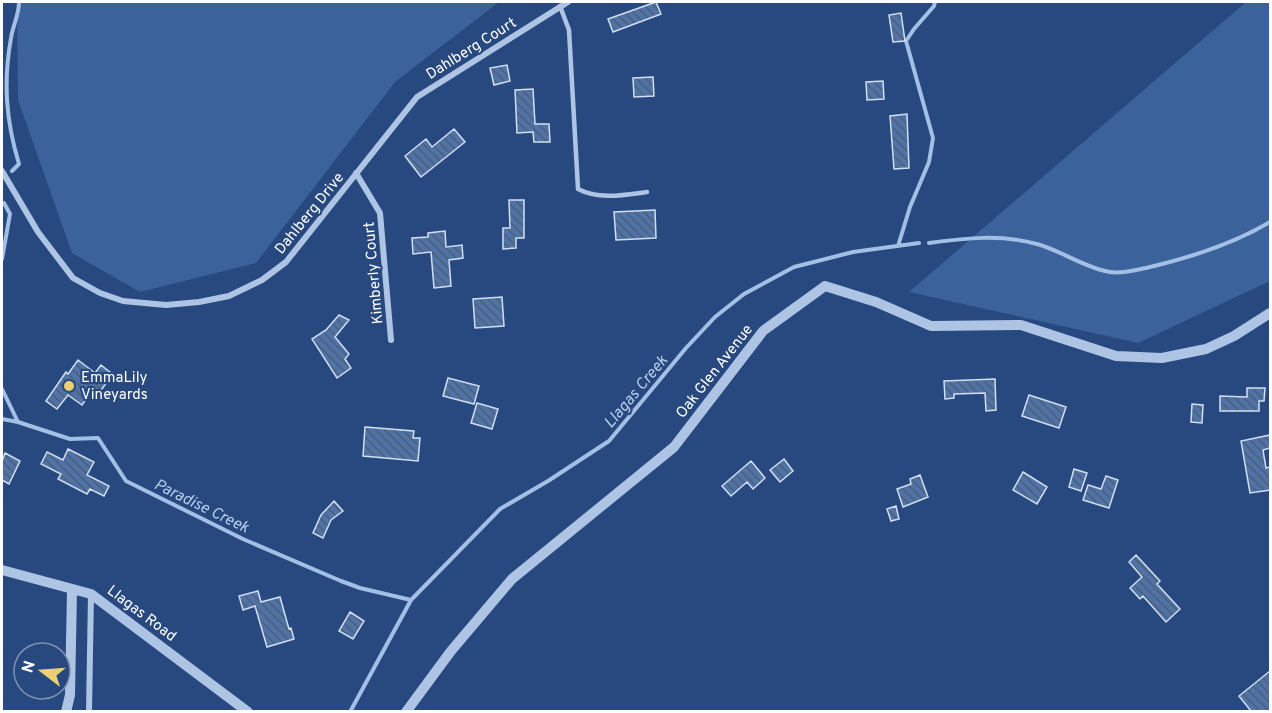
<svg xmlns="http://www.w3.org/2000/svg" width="1272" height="713" font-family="Overpass,sans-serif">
<defs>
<pattern id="building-back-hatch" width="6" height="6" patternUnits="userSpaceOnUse" patternTransform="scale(1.5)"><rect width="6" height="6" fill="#5073a7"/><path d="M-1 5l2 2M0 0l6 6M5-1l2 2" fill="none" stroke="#4e5e75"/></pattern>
</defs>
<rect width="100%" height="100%" fill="#27497f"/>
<!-- grass -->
<path fill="#3c629c" d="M17 2H499L395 82 256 263 140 292 72 253 18 100Z
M1246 2H1270V281L1138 343 909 292Z"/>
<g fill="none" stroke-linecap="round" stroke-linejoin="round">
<!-- stream -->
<path stroke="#a2bfe6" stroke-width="4" d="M12 171 19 164C6 121 3 82 11 38 13 25 19 15 19 2
M929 243C966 238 1001 234 1037 244 1062 251 1085 268 1110 272 1122 274 1135 270 1146 268 1189 258 1233 244 1270 222
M898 246 910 207 929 162 933 138 906 41 914 29 934 6 935 2
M2 259 10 214 4 203
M2 389 18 422
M2 419 18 422 70 439 98 438 126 481 243 539 341 581 360 588 411 600
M350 712 411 600 500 509 548 481 609 441 686 348 715 317 744 294 794 267 853 252 919 243"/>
</g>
<!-- building -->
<path fill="url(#building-back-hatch)" stroke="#d1dff4" stroke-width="1.5" d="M656 2 661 14 613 32 608 19Z
M901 13 905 41 893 42 889 15Z
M507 65 510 81 494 85 490 68Z
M653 77 654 96 634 97 633 78Z
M883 81 884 99 867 100 866 82Z
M533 89 535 124H549L550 142H534L533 132 517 133 515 90Z
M907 114 909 168 894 169 890 116Z
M454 129 465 142 421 177 405 156 426 139 432 147Z
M509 200H524V238H516V248L503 249V228H510Z
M655 210 656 238 616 240 614 212Z
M445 231 446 247 462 245 463 258 449 260 451 286 434 288 431 252 413 254 412 238 428 237V233Z
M502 297 504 326 475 328 473 299Z
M339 315 349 320 335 337 349 354 345 359 351 368 337 378 312 339 326 330Z
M78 360 95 373 101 365 111 373 108 378 109 379 97 396 91 392 82 405 68 395 57 409 46 401 66 372 68 374Z
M448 378 479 386 474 404 443 396Z
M995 379 996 410 986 411 985 393 954 394V398L945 399 944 381Z
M1247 388H1265L1264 401H1259V411H1220V396L1247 397Z
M1029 395 1066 407 1059 428 1022 416Z
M477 403 498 409 492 429 471 423Z
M1192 404 1203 405 1202 423 1191 422Z
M365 427 414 431 413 438H420L418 461 363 456Z
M1270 435V448L1263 450 1266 468 1270 467V490L1250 493 1241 441Z
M68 449 94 462 87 475 109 486 104 496 90 489 87 494 58 479 61 474 41 464 47 452 63 460Z
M5 453 20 461 9 484 2 480V461Z
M784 459 793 471 780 482 770 470Z
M751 461 765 478 753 489 747 482 731 496 722 486Z
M1074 469 1087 473 1081 491 1069 487Z
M1023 472 1047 487 1037 504 1013 490Z
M920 475 928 497 903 507 897 489 911 484 910 479Z
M1106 476 1118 480 1109 508 1083 500 1088 485 1101 489Z
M334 501 343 511 331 520 323 538 313 533 321 515Z
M896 506 899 519 891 521 887 509Z
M1136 555 1160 581 1157 584 1180 609 1166 622 1143 596 1140 599 1130 588 1142 577 1129 562Z
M258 591 261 602 280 597 289 629 291 628 294 639 267 647 255 606 243 610 239 596Z
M350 612 364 621 353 639 339 631Z
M1270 671V711H1251L1239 696Z"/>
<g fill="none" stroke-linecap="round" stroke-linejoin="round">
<!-- service -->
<path stroke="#aec4e5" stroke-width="4.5" d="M560 6 569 30 578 189C599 200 624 195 647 192"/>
<!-- minor -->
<path stroke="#aec4e5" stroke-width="6" d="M2 171 38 232 73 278 100 293 123 301 166 305 199 302 229 296 262 280 286 262 417 97 568 2
M356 173 380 213 391 340
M89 712 91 594"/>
<!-- tertiary -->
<path stroke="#aec4e5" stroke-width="10" d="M2 570 91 594 248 712
M66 712 70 695 72 590
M406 712 451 651 512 579 674 447 763 331 825 286 876 302 931 326 1021 325 1116 356 1162 358 1206 349 1234 336 1270 313"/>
</g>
<!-- markers -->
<circle fill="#edd074" stroke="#27497f" stroke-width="2" cx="69" cy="386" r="6"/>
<g text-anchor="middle" stroke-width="4.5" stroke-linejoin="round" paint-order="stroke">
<!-- street labels -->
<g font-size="15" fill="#fff" stroke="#27497f">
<text transform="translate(471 48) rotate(-32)" y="5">Dahlberg Court</text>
<text transform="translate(309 213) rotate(-51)" y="5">Dahlberg Drive</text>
<text transform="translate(373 273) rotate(-95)" y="5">Kimberly Court</text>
<text transform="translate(714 371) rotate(-52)" y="5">Oak Glen Avenue</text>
<text transform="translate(142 613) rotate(37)" y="5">Llagas Road</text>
</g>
<!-- poi labels -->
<g font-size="15" fill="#fff" stroke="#27497f" text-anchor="start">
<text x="81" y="382">EmmaLily<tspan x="81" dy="17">Vineyards</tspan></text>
</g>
<!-- water labels -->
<g font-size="16" font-style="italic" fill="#b9ceed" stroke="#27497f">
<text transform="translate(635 391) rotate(-50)" y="6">Llagas Creek</text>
<text transform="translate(202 505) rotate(26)" y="6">Paradise Creek</text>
</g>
</g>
<!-- border -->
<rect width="1272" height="713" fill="none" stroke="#ffffff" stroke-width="6"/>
<!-- north arrow -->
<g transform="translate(42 671) rotate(287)"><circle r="28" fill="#27497f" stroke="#7d92b2" stroke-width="1.5"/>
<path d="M0-4.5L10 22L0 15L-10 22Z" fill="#edd074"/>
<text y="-9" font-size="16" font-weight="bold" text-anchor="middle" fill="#ffffff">N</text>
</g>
</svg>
